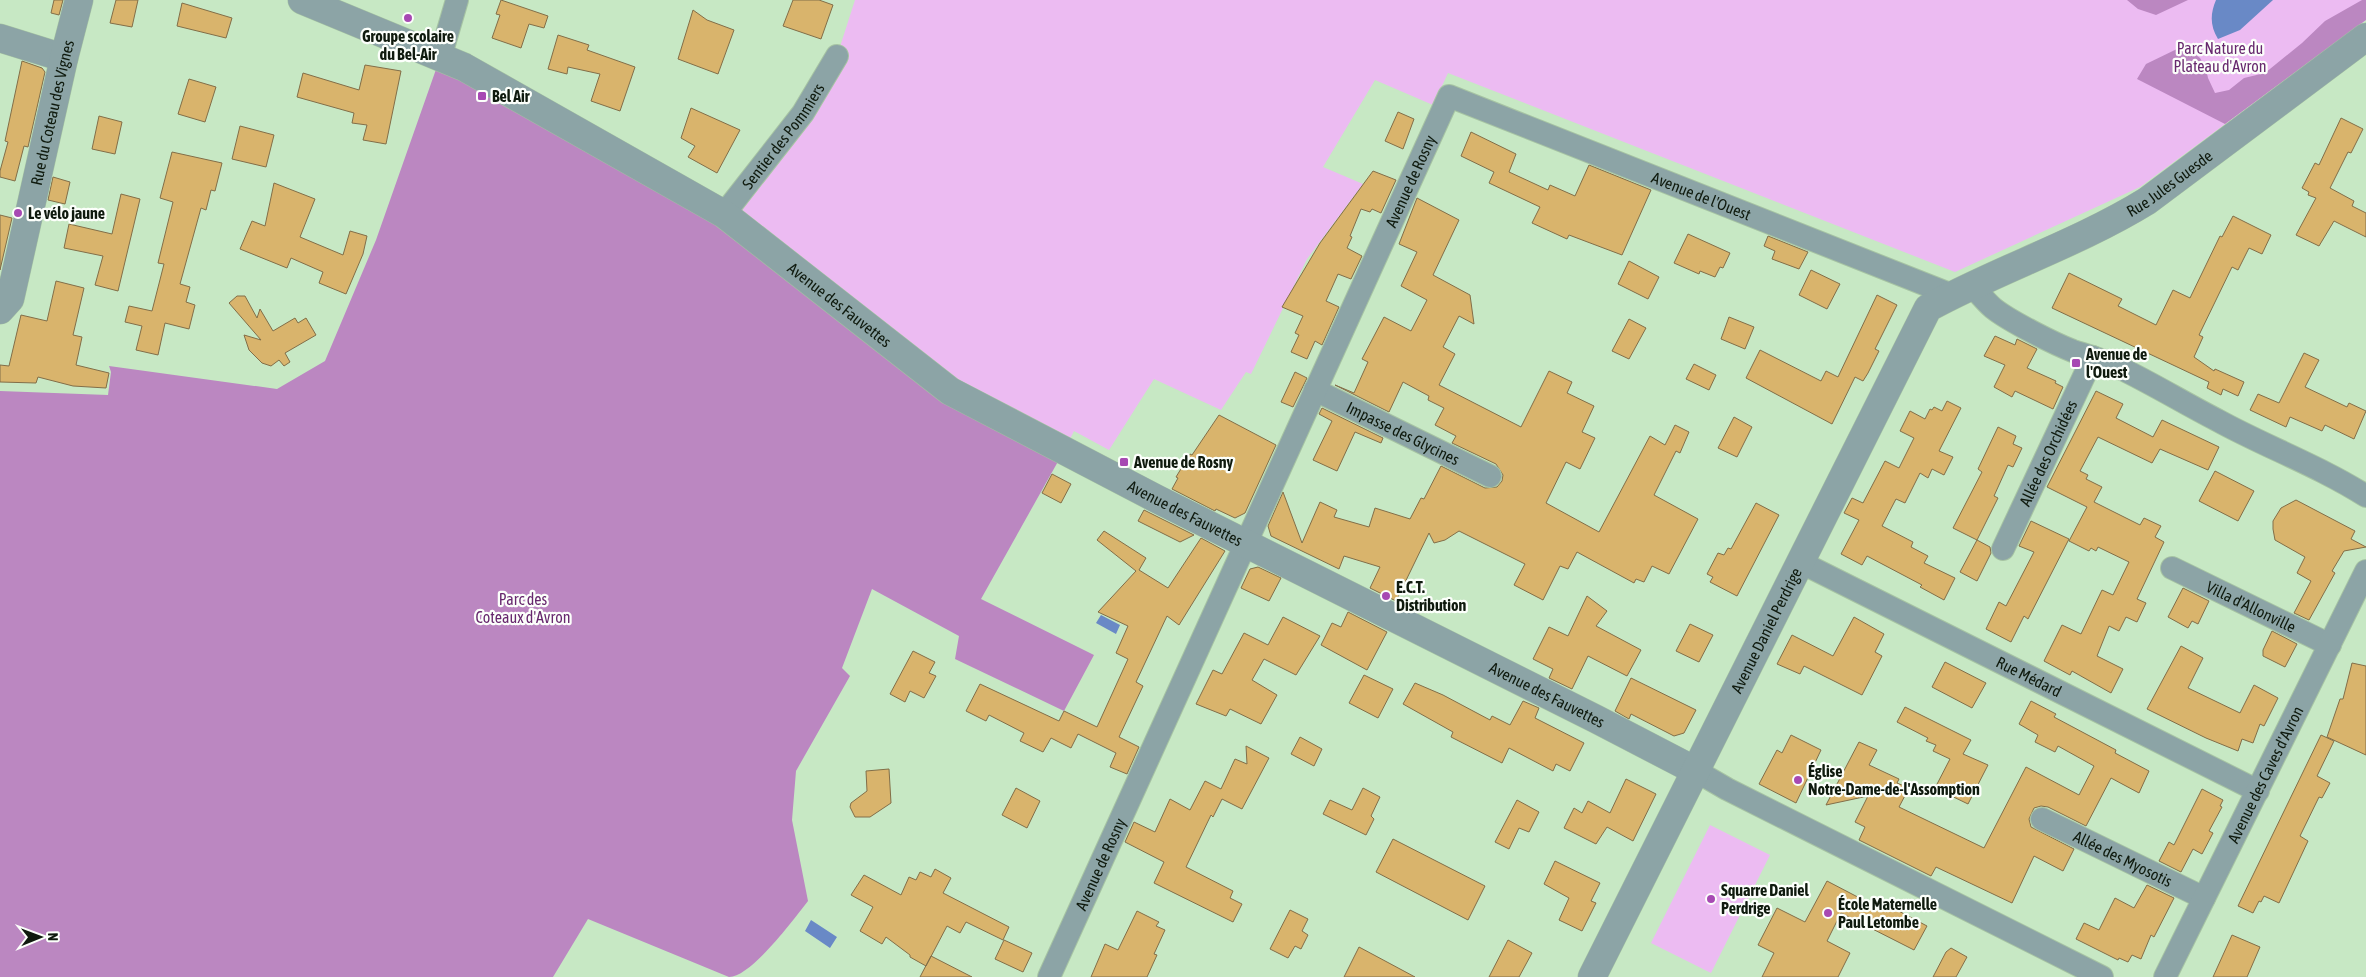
<svg xmlns="http://www.w3.org/2000/svg" width="2366" height="977" font-family="'Asap Condensed',sans-serif">
<rect width="100%" height="100%" fill="#c7e8c4"/>
<!-- green -->
<path fill="#ecbbf2" d="M855 0H2366V20L2140 187 1955 272 1448 73 1433 105 1375 80 1323 167 1363 184 1307 259 1251 374 1246 372 1221 410 1154 379 1109 450 1074 431 1065 449 950 391 724 214 837 56Z
M1710 825 1770 855 1711 973 1651 943Z"/>
<!-- forest -->
<path fill="#bb87c1" d="M2127 0H2188L2156 15 2138 9Z
M2362 0H2366V20L2225 124 2137 79 2146 64 2179 48 2189 50 2200 58 2206 68 2208 78 2215 93 2229 90 2244 78 2265 73 2302 43 2325 21Z
M440 58 724 214 950 391 1065 449 981 599 1094 655 1064 711 955 659 959 636 872 589 842 668 850 676 796 771 792 820 808 901C794 919 751 977 729 977L588 919 553 977H0V391L108 395 111 372 109 366 277 389 325 361 376 240Z"/>
<!-- water -->
<path fill="#6989c6" d="M2216 0H2273L2240 30 2218 39C2210 26 2210 14 2216 0Z
M1101 615 1120 625 1116 634 1096 623Z
M811 920 837 937 830 948 805 931Z"/>
<!-- building -->
<path fill="#d9b46c" stroke="#826e48" d="M54 0H63L59 15 51 13Z
M116 0H138L132 27 110 23Z
M501 0 548 16 544 28 529 24 521 48 492 38 500 15 496 14Z
M793 0H819L833 5 821 39 783 26Z
M182 3 232 18 226 38 177 26Z
M693 10 707 20 734 30 718 74 678 59Z
M558 35 589 45 587 50 635 67 620 111 591 101 600 74 568 67 567 74 548 69Z
M22 61 42 68 45 72 28 147 24 146 15 181 0 177V171L8 142 5 141Z
M365 65 401 71 386 144 363 140 367 125 352 123 354 113 297 97 303 73 359 90Z
M189 79 216 87 205 122 178 114Z
M691 108 740 130 717 173 688 157 695 146 681 138Z
M1398 112 1414 119 1403 149 1385 141Z
M99 116 122 122 115 154 92 149Z
M2341 118 2363 129 2351 153 2348 152 2330 188 2354 201 2352 206 2366 213V237L2334 221 2319 246 2296 235 2316 198 2308 195 2309 192 2302 188 2315 163 2319 165Z
M240 126 274 135 266 167 232 159Z
M1471 132 1516 154 1509 172 1548 190 1550 185 1575 196 1589 165 1651 190 1622 255 1569 235 1567 239 1532 223 1540 207 1489 183 1494 172 1461 156Z
M172 152 222 163 215 191 211 190 206 210 201 208 180 284 190 287 186 302 195 305 189 329 165 323 158 355 136 350 142 326 125 322 129 306 152 311 164 264 158 263 173 202 160 198Z
M1373 171 1396 180 1381 213 1372 209 1370 212 1361 209 1350 236 1352 237 1347 248 1362 256 1351 279 1338 274 1326 301 1339 307 1322 345 1315 341 1307 359 1291 352 1299 335 1295 333 1303 316 1282 307 1320 243Z
M53 177 70 182 65 204 48 200Z
M274 183 315 199 300 237 343 255 350 231 367 236 363 254 346 294 319 283 323 272 291 258 287 268 240 249 252 221 265 226Z
M121 194 140 199 118 291 95 285 103 256 64 248 69 224 112 234Z
M1417 198 1459 220 1433 275 1470 295 1474 324 1459 316 1443 347 1455 354 1439 385 1521 427 1549 371 1572 382 1567 393 1594 406 1582 432 1595 438 1580 469 1566 462 1546 503 1599 532 1650 436 1665 445 1675 425 1689 432 1680 453 1676 451 1654 495 1698 519 1669 574 1652 566 1644 582 1636 579 1634 583 1577 552 1568 569 1560 566 1543 600 1514 585 1525 564 1459 531 1445 540 1434 543 1429 533 1396 601 1370 588 1380 567 1344 556 1339 569 1271 536 1268 526 1283 492 1302 543 1320 502 1337 510 1334 517 1369 527 1375 508 1410 519 1421 498 1424 499 1441 466 1485 488 1497 487 1502 481 1503 475 1496 464 1452 443 1456 436 1435 425 1444 408 1428 400 1429 396 1403 382 1389 412 1335 385 1354 393 1368 362 1362 359 1384 317 1411 331 1427 300 1401 286 1417 252 1399 244Z
M0 215 12 218 0 270Z
M2233 216 2271 235 2262 254 2249 248 2238 270 2232 267 2199 335 2203 337 2194 357 2214 371 2215 369 2244 382 2238 396 2223 389 2221 395 2207 388 2209 382 2052 308 2069 273 2122 299 2118 306 2156 325 2173 290 2190 298 2220 236 2222 237Z
M1688 234 1730 253 1723 268 1720 267 1715 277 1700 271 1699 274 1674 263Z
M1768 236 1808 252 1799 269 1772 259 1775 251 1764 246Z
M1629 261 1659 277 1648 299 1618 284Z
M1811 270 1840 284 1827 309 1799 295Z
M56 281 84 288 73 335 82 337 76 365 109 373 106 388 73 386 38 377 36 383 0 382V365L9 366 21 315 47 321Z
M1877 295 1897 305 1875 349 1879 351 1868 373 1863 381 1855 377 1832 424 1746 378 1760 350 1821 381 1826 371 1838 377Z
M237 296H245L257 318 260 309 273 331 295 318 298 323 306 318 316 335 285 353 290 362 284 366 279 360 271 366 262 363 249 350 244 335 261 340 229 303Z
M1729 317 1754 327 1745 349 1721 339Z
M1629 319 1646 328 1629 359 1612 351Z
M1995 336 2015 345 2017 339 2037 349 2027 368 2056 381 2055 383 2063 387 2053 409 2015 391 2012 397 1994 387 2005 365 1984 356Z
M2304 353 2319 360 2305 387 2347 407 2349 403 2366 411 2354 439 2325 425 2322 431 2290 417 2286 427 2250 410 2258 394 2279 403Z
M1694 364 1716 375 1709 390 1686 379Z
M1295 372 1307 378 1293 407 1281 402Z
M2096 391 2123 404 2116 418 2153 437 2162 420 2219 447 2208 470 2160 449 2152 463 2098 437 2080 471 2088 475 2086 479 2102 487 2094 502 2140 525 2144 518 2161 526 2155 537 2164 542 2137 599 2146 603 2137 622 2126 617 2119 631 2109 626 2097 656 2123 669 2111 693 2072 671 2070 675 2044 661 2062 625 2081 634 2102 590 2113 595 2129 562 2098 547 2096 551 2091 548 2089 551 2069 541 2087 507 2047 487Z
M1947 401 1961 408 1939 451 1953 457 1944 475 1932 469 1928 478 1920 473 1905 503 1896 499 1882 526 1913 542 1911 547 1928 556 1924 563 1955 578 1944 600 1920 587 1922 585 1867 556 1862 565 1841 554 1859 520 1844 513 1852 498 1863 503 1885 461 1899 468 1914 438 1900 431 1910 411 1925 419 1930 409 1932 410 1934 407 1942 411Z
M1322 408 1383 438 1381 443 1355 432 1337 471 1313 460 1332 421 1319 414Z
M1219 415 1276 445 1245 513 1235 518 1216 509 1215 511 1172 489 1178 478 1176 477 1190 454 1192 455Z
M1734 417 1752 427 1737 457 1718 448Z
M1998 427 2016 436 2013 444 2022 448 2013 467 2008 465 1994 496 1998 498 1977 540 1990 547 1991 553 1977 581 1960 572 1977 540 1953 528 1982 472 1978 469Z
M2215 471 2254 491 2238 521 2199 501Z
M1052 474 1071 484 1061 503 1042 493Z
M2296 500 2355 531 2351 539 2366 547 2344 551 2332 571 2335 573 2309 620 2294 613 2311 581 2297 573 2305 557 2275 540 2273 529V521L2281 508Z
M1756 503 1779 515 1737 596 1710 582 1713 577 1707 574 1718 553 1724 555 1728 548 1731 549Z
M1144 510 1194 535 1180 542 1138 521Z
M2031 521 2069 539 2028 619 2024 616 2011 642 1986 629 1999 602 2006 606 2034 552 2019 546Z
M1104 531 1146 558 1139 570 1168 588 1201 538 1225 551 1179 625 1167 616 1136 682 1143 686 1119 737 1139 747 1127 774 1110 767 1116 753 1078 734 1071 748 1051 738 1043 752 1020 741 1024 733 989 715 986 721 966 711 980 684 1059 721 1064 711 1097 727 1128 659 1116 653 1128 626 1098 612 1136 571 1097 540Z
M1258 567 1281 578 1269 601 1241 588 1250 569Z
M2183 588 2209 601 2198 624 2192 621 2188 628 2168 617Z
M1587 596 1607 611 1596 626 1641 650 1627 676 1588 656 1572 689 1549 678 1553 669 1533 659 1549 627 1568 636Z
M1348 612 1387 632 1367 670 1321 645 1332 623 1341 627Z
M1283 617 1320 636 1296 675 1264 659 1252 680 1277 695 1261 724 1230 709 1226 716 1196 704 1213 670 1222 674 1244 633 1268 645Z
M1854 617 1884 634 1875 652 1882 656 1862 695 1804 666 1800 674 1777 664 1792 635 1833 656Z
M1690 624 1713 635 1699 662 1676 651Z
M2272 631 2297 644 2285 667 2263 656V650Z
M2181 646 2203 658 2188 688 2240 713 2254 685 2278 698 2264 726 2260 724 2253 743 2242 739 2238 751 2206 738 2147 709Z
M913 651 935 662 929 673 936 676 924 698 910 691 905 702 890 694Z
M1945 662 1986 683 1972 708 1932 687Z
M2352 663 2366 666V755L2327 737 2340 699H2343Z
M1364 675 1393 689 1378 718 1349 703Z
M1631 678 1696 710 1684 733 1674 736 1631 714 1629 719 1615 711Z
M1415 683 1443 695 1490 720 1492 716 1510 725 1523 701 1539 708 1535 718 1584 743 1570 771 1556 764 1553 771 1509 748 1502 763 1451 737 1453 732 1403 704Z
M2031 701 2056 714 2054 717 2116 750 2115 753 2149 771 2139 793 2111 778 2086 826 2048 807 2041 806 2034 808 2029 819 2031 827 2074 849 2063 871 2034 856 2012 903 1936 867 1931 876 1859 840 1865 827 1855 822 1868 796 1826 805 1859 742 1877 750 1869 765 1899 779 1897 783 1909 788 1899 807 1984 848 2026 767 2079 795 2094 766 2058 746 2055 752 2035 742 2038 735 2019 724Z
M1905 707 1971 740 1963 754 1988 765 1968 804 1935 788 1950 759 1933 751 1936 745 1926 741 1928 738 1897 722Z
M1791 735 1821 750 1796 803 1759 784 1777 750 1782 753Z
M2321 735 2334 741 2317 776 2330 783 2322 798 2319 797 2300 836 2308 841 2279 903 2264 896 2261 902 2259 901 2253 913 2238 906Z
M1300 737 1322 749 1314 766 1291 754Z
M1246 746 1269 758 1242 809 1222 799 1213 817 1211 815 1186 867 1233 891 1230 898 1242 904 1233 922 1154 883 1164 862 1125 842 1134 822 1155 832 1170 799 1190 810 1205 781 1221 789 1235 759 1247 764Z
M889 769 891 803 870 817H855L850 807 851 803 867 791 866 771Z
M1626 779 1656 794 1633 841 1607 827 1596 844 1564 828 1574 808 1582 813 1588 801 1610 813Z
M1016 788 1040 801 1027 828 1002 815Z
M1363 788 1380 797 1371 816 1374 819 1366 835 1323 814 1330 800 1352 810Z
M2202 789 2223 800 2220 806 2222 807 2209 831 2213 833 2202 854 2193 849 2181 872 2159 861 2169 842 2174 845Z
M1517 800 1539 812 1529 832 1519 828 1509 849 1495 842Z
M1393 839 1485 886 1468 920 1376 872Z
M1555 861 1600 883 1591 901 1596 903 1582 931 1559 920 1569 898 1544 884Z
M935 869 951 878 943 893 1009 927 1003 940 966 922 960 933 947 926 926 966 910 957V955L886 937 882 944 860 931 873 907 851 895 864 875 901 895 909 877 916 880 920 872 931 877Z
M1827 881 1873 905 1876 899 1927 926 1914 950 1841 913 1827 941 1850 953 1838 977H1762L1774 953 1758 945 1777 908 1805 922Z
M2147 885 2174 898 2154 937 2151 935 2141 959 2132 955 2128 962 2119 958 2118 960 2076 939 2084 923 2099 930 2115 898 2134 908Z
M1290 910 1308 919 1302 931 1308 935 1301 949 1295 946 1288 958 1270 949Z
M1137 911 1159 922 1156 926 1165 930 1154 954 1157 955 1147 977H1091L1105 944 1118 950Z
M2232 935 2260 947 2247 977H2213Z
M1004 940 1032 953 1023 972 995 959Z
M1508 940 1532 953 1519 977H1489Z
M1359 947 1415 977H1344Z
M1951 948 1967 957 1956 977H1933L1946 952Z
M931 956 972 977H920Z"/>
<g fill="none" stroke-linecap="round" stroke-linejoin="round">
<defs>
<g id="minor">
<path d="M440 58 457 0"/>
<path id="s1" d="M724 214 803 113 837 56"/>
<path d="M1972 286C1979 293 1985 301 1993 308 2009 321 2053 343 2073 351 2089 356 2105 360 2120 368 2153 384 2184 403 2217 420 2266 447 2319 466 2366 496"/>
<path id="s2" d="M1315 390 1490 476"/>
<path id="s3" d="M2003 549 2093 357"/>
<path id="s4" d="M1800 562 2258 791"/>
<path id="s5" d="M2172 568 2330 645"/>
<path d="M1696 771 1727 789 2102 977"/>
<path id="s6" d="M2042 819 2204 898"/>
<path id="s7" d="M1049 977 1449 96 1952 295"/>
<path id="s8" d="M2165 977 2366 571"/>
</g>
<g id="tertiary">
<path id="s9" d="M302 0 464 67 724 214 950 391 1157 499 1596 719 1696 771"/>
<path d="M0 38 64 58"/>
<path id="s10" d="M0 310 10 299 64 58 79 0"/>
<path id="s11" d="M1592 977 1928 308C1999 269 2077 244 2147 201L2366 37"/>
</g>
</defs>
<!-- minor casing -->
<use href="#minor" stroke="#a6c3a3" stroke-width="24"/>
<!-- tertiary casing -->
<use href="#tertiary" stroke="#a6c3a3" stroke-width="29"/>
<!-- minor -->
<use href="#minor" stroke="#8ca4a6" stroke-width="22"/>
<!-- tertiary -->
<use href="#tertiary" stroke="#8ca4a6" stroke-width="28"/>
</g>
<!-- markers -->
<g fill="#a749b3" stroke="#fcfffb" stroke-width="2">
<circle cx="408" cy="18" r="5"/>
<rect x="477" y="91" width="10" height="10" rx="2.5"/>
<circle cx="18" cy="213" r="5"/>
<rect x="2071" y="358" width="10" height="10" rx="2.5"/>
<rect x="1119" y="457" width="10" height="10" rx="2.5"/>
<circle cx="1386" cy="596" r="5"/>
<circle cx="1798" cy="780" r="5"/>
<circle cx="1711" cy="899" r="5"/>
<circle cx="1828" cy="913" r="5"/>
</g>
<g text-anchor="middle" stroke-width="4.5" stroke-linejoin="round" paint-order="stroke">
<!-- poi labels -->
<g font-size="16" font-weight="bold" fill="#0f1a0e" stroke="#fcfffb" text-anchor="start">
<text x="408" y="42" text-anchor="middle">Groupe scolaire<tspan x="408" dy="18">du Bel-Air</tspan></text>
<text x="492" y="102">Bel Air</text>
<text x="28" y="219">Le vélo jaune</text>
<text x="2086" y="360">Avenue de<tspan x="2086" dy="18">l'Ouest</tspan></text>
<text x="1134" y="468">Avenue de Rosny</text>
<text x="1396" y="593">E.C.T.<tspan x="1396" dy="18">Distribution</tspan></text>
<text x="1808" y="777">Église<tspan x="1808" dy="18">Notre-Dame-de-l'Assomption</tspan></text>
<text x="1721" y="896">Squarre Daniel<tspan x="1721" dy="18">Perdrige</tspan></text>
<text x="1838" y="910">École Maternelle<tspan x="1838" dy="18">Paul Letombe</tspan></text>
</g>
<!-- park labels -->
<g font-size="16" fill="#67286e" stroke="#fcfffb">
<text x="2220" y="54">Parc Nature du<tspan x="2220" dy="18">Plateau d'Avron</tspan></text>
<text x="523" y="605">Parc des<tspan x="523" dy="18">Coteaux d'Avron</tspan></text>
</g>
<!-- street labels -->
<g font-size="16" fill="#0f1a0e" stroke="#fcfffb">
<text dy="6" stroke="none"><textPath href="#s10" startOffset="206">Rue du Coteau des Vignes</textPath></text>
<text dy="6" stroke="none"><textPath href="#s1" startOffset="98">Sentier des Pommiers</textPath></text>
<text dy="6" stroke="none"><textPath href="#s7" startOffset="874">Avenue de Rosny</textPath></text>
<text dy="6" stroke="none"><textPath href="#s11" startOffset="1021">Rue Jules Guesde</textPath></text>
<text dy="6" stroke="none"><textPath href="#s7" startOffset="1239">Avenue de l'Ouest</textPath></text>
<text dy="6" stroke="none"><textPath href="#s9" startOffset="621">Avenue des Fauvettes</textPath></text>
<text dy="6" stroke="none"><textPath href="#s2" startOffset="98">Impasse des Glycines</textPath></text>
<text dy="6" stroke="none"><textPath href="#s3" startOffset="106">Allée des Orchidées</textPath></text>
<text dy="6" stroke="none"><textPath href="#s9" startOffset="1026">Avenue des Fauvettes</textPath></text>
<text dy="6" stroke="none"><textPath href="#s5" startOffset="88">Villa d'Allonville</textPath></text>
<text dy="6" stroke="none"><textPath href="#s11" startOffset="388">Avenue Daniel Perdrige</textPath></text>
<text dy="6" stroke="none"><textPath href="#s4" startOffset="256">Rue Médard</textPath></text>
<text dy="6" stroke="none"><textPath href="#s9" startOffset="1431">Avenue des Fauvettes</textPath></text>
<text dy="6" stroke="none"><textPath href="#s8" startOffset="226">Avenue des Caves d'Avron</textPath></text>
<text dy="6" stroke="none"><textPath href="#s6" startOffset="90">Allée des Myosotis</textPath></text>
<text dy="6" stroke="none"><textPath href="#s7" startOffset="124">Avenue de Rosny</textPath></text>
</g>
</g>
<!-- north arrow -->
<g transform="translate(40 937) rotate(89)" stroke="#fcfffb" stroke-width="4" paint-order="stroke">
<path d="M0-4L9 19L0 12L-9 19Z" fill="#0f1a0e"/>
<text y="-8" font-size="14" font-weight="bold" text-anchor="middle" fill="#0f1a0e">N</text>
</g>
</svg>
